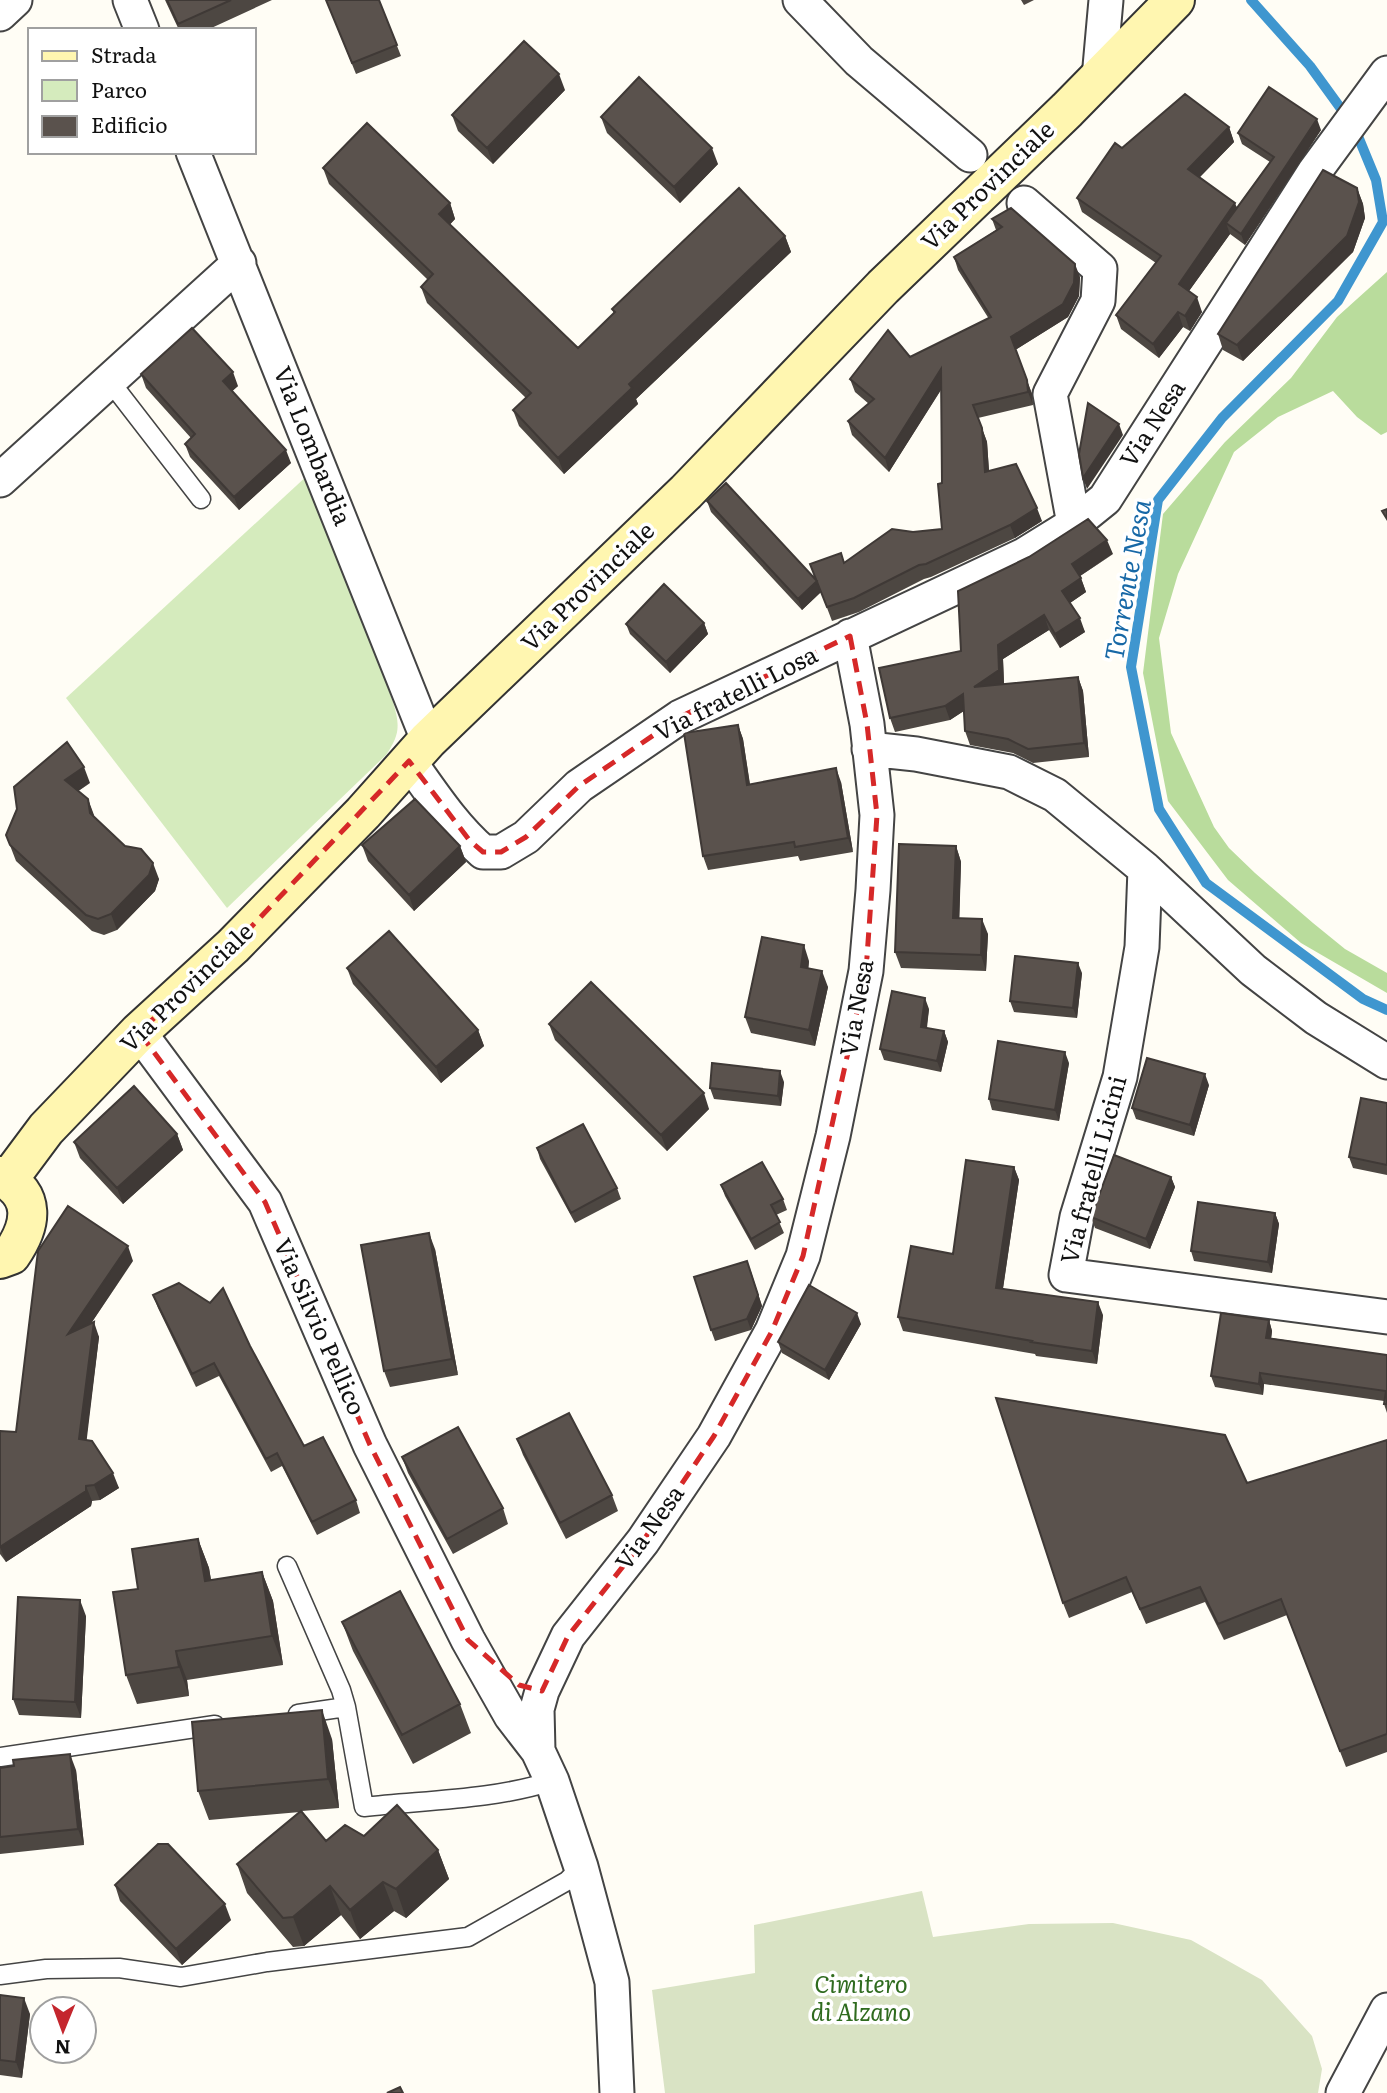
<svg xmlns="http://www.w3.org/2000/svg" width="1387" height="2093" font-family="Literata,serif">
<rect width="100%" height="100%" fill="#fffdf5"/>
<!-- green -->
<path fill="#d5ebbd" d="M309 474 393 702C400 726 400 734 386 755L227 908 66 698Z"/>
<!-- forest -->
<path fill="#b9dc9c" d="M1387 272V432L1381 435 1357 417 1333 391 1278 417 1234 452 1178 574 1159 638 1171 733 1214 827 1229 848 1255 873 1313 923 1345 949 1387 973V993L1301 943 1228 880 1168 801 1143 673 1163 514 1225 442 1291 378 1337 317Z"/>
<!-- cemetery -->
<path fill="#d9e3c4" d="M922 1891 933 1937 1029 1924 1113 1923 1191 1940 1262 1980 1312 2036 1322 2069 1318 2093H665L652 1990 755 1973 754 1925Z"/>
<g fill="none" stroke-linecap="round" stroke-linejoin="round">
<!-- stream -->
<path stroke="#3f96cf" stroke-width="10" d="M1251 0 1310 66 1347 117
M1355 129 1376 180 1383 222 1338 301 1222 418 1158 500 1131 667 1159 809 1206 883 1363 999 1387 1010"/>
<defs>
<path id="lane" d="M109 380 201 499
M287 1566 341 1690 346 1707
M298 1714 346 1707 364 1807C426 1800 493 1800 552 1781
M0 1757 215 1725
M0 1975 46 1969 119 1968 181 1977 267 1962 468 1937 567 1881 581 1867"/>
<path id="street" d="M130 0 142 30
M800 0 859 61 970 155
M0 14 15 0
M1099 78 1106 0
M193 152 428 740
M1024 203 1100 269 1098 301 1050 394 1074 524
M0 480 239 263
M869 749 916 754 1009 772 1055 795 1145 869 1253 970 1316 1018 1387 1062
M409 761C432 793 453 826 483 852H501L526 837 579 786 680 717 1024 555 1074 524 1105 499 1315 171 1387 73
M1145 869 1142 947 1120 1077 1077 1217 1066 1275 1387 1317
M139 1032 265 1202 370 1445 468 1640 511 1716 538 1751
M617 2093 612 1982 581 1867 552 1781 538 1751 537 1709 542 1691 568 1636 643 1541 714 1436 772 1331 803 1256 833 1136 866 971 873 890 877 815 867 724 850 636
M1343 2093 1387 2010"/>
<path id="secondary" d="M0 1176C37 1195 32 1225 11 1255L0 1259
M8 1180 46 1129 139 1032 233 946 363 813 428 740 686 492 883 287 1067 110 1175 0"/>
</defs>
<!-- lane casing -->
<use href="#lane" stroke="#444" stroke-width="21"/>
<!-- street casing -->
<use href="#street" stroke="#444" stroke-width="37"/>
<!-- secondary casing -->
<use href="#secondary" stroke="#333" stroke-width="42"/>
<!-- lane -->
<use href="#lane" stroke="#fff" stroke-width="18"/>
<!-- street -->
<use href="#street" stroke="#fff" stroke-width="33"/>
<!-- secondary -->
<use href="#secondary" stroke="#fff6b0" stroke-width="38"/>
</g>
<!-- wall -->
<path fill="#4d4742" d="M165 0H272L207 30H179Z
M326 0H379L401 56 356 74Z
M1021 0H1034L1024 5Z
M565 90 493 164 458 131 452 115Z
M601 117 718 164 680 203 607 133Z
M1229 127 1234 142 1200 177 1237 207 1270 162 1242 144 1238 133 1321 130 1245 245 1230 234 1189 291 1202 312 1190 331 1183 327 1159 358 1121 329 1116 315 1156 263 1082 212 1077 198 1122 148Z
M323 168 450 203 455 219 450 224 578 348 614 314 612 309 785 236 791 252 636 399 638 404 564 474 519 426 513 410 526 398 427 303 421 287 428 280 329 184Z
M1357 188 1363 204 1365 218 1353 252 1243 361 1223 350 1218 334Z
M992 219 1080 277 1079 296 1068 317 1015 350 1032 394 1033 405 978 418 987 442 989 471 1042 521 1015 538 931 577 924 579 859 612 832 621 821 592 802 610 711 512 707 501 817 581 844 563 913 532 942 529 941 390 889 472 852 435 848 421 869 404 855 392 850 379 910 357 989 319 958 270 954 257 996 230Z
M141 374 238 386 232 391 291 463 239 510 190 457 185 444 191 438 146 388Z
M1113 554 1080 576 1086 592 1070 603 1085 632 1060 648 1049 630 1003 659 1004 684 1078 677 1083 691 1089 757 1033 763 1013 753 970 745 965 731 964 711 950 720 895 732 890 718 961 651Z
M704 623 708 634 670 673 630 634 626 624Z
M738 725 743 739 750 784 841 782 853 852 800 861 798 856 708 870 703 856Z
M90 783 78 791 88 799 94 817 159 879 155 891 117 930 104 935 92 931 16 861 6 835Z
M362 845 460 846 466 862 414 911 368 861Z
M956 846 961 862 959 918 988 934 986 971 901 968 895 952Z
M809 961 808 969 828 987 815 1046 751 1033 745 1017Z
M347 968 478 1030 484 1046 441 1083 353 984Z
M1082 973 1077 1018 1014 1012 1010 1001Z
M929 1009 927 1028 944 1031 948 1042 941 1072 884 1060 880 1049Z
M549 1024 709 1109 667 1151 555 1040Z
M1069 1063 1059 1121 992 1110 989 1099Z
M784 1082 781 1106 714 1099 710 1088Z
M1209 1085 1194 1136 1136 1119 1132 1108Z
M1387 1103V1175L1353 1168 1349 1157Z
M177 1134 183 1150 123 1204 80 1158 74 1142Z
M537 1148 617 1188 621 1199 575 1223 540 1159Z
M1014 1167 1019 1180 1003 1289 1103 1315 1097 1364 1036 1356 1035 1354 903 1331 898 1317 953 1254Z
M1171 1177 1175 1187 1150 1249 1095 1228 1091 1217Z
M721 1185 783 1199 787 1210 776 1215 784 1233 755 1250 725 1196Z
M1275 1213 1279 1224 1272 1273 1194 1261 1191 1251Z
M435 1249 458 1375 390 1387 384 1371Z
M133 1261 91 1323 99 1337 86 1440 119 1488 100 1500 92 1501 91 1506 6 1562 0 1554V1431L16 1432Z
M751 1272 762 1306 751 1330 715 1341 711 1330Z
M153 1295 250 1346 304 1446 356 1500 360 1513 317 1535 282 1466 271 1472 219 1376 196 1387 158 1308Z
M1269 1320 1272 1331 1271 1338 1387 1355V1413L1384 1404V1401L1264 1384 1263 1395 1215 1387 1211 1376Z
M861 1324 829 1380 782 1353 778 1342Z
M517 1439 612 1495 618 1511 566 1539 523 1455Z
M1387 1440V1752L1346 1767 1287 1615 1224 1640 1205 1602 1146 1624 1132 1592 1069 1618 1063 1603 1247 1483Z
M402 1457 503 1508 508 1524 453 1554 408 1473Z
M198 1539 209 1568 211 1580 262 1572 273 1601 283 1665 187 1680 189 1696 137 1704 126 1675 138 1589Z
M86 1616 81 1718 19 1715 13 1699Z
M342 1622 460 1704 471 1733 413 1764 353 1651Z
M332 1739 339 1808 302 1811 326 1841 364 1836 438 1850 449 1879 406 1918 394 1911 360 1939 341 1915 304 1946 293 1947 247 1893 237 1864 300 1812 209 1820 198 1791Z
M0 1768 76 1770 84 1845 0 1854Z
M115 1885 231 1920 182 1965 120 1901Z
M0 1995 30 2014 22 2078 0 2075Z"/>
<!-- shaded-wall -->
<path fill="#3f3936" d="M559 74 565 90 493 164 487 148Z
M1317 119 1321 130 1245 245 1241 234Z
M1229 127 1234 142 1194 183 1188 169Z
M712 148 718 164 680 203 674 187Z
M1357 188 1363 204 1365 218 1353 252 1243 361 1237 345Z
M450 203 455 219 445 230 439 214Z
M1235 203 1241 218 1226 223 1230 234 1184 298 1179 284Z
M785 236 791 252 636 399 638 404 564 474 558 458 629 384Z
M1075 264 1080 277 1079 296 1068 317 1015 350 1011 337Z
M1197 297 1202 312 1190 331 1185 316Z
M1178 312 1183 327 1159 358 1153 344Z
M941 369 945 383 889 472 885 458Z
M233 372 238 386 228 395 223 381Z
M1027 380 1032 394 1033 405 1028 392Z
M1119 424 1123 435 1087 489 1083 478Z
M982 428 987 442 990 486 985 472Z
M286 450 291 463 239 510 234 497Z
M1037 508 1042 521 1015 538 1010 525Z
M1107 540 1113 554 1077 578 1072 564Z
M1081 578 1086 592 1067 605 1062 591Z
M817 581 821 592 802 610 798 599Z
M1044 615 1049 630 1003 659 1004 684 974 687 998 645Z
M1080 618 1085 632 1060 648 1055 634Z
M704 623 708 634 670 673 666 662Z
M1078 677 1083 691 1089 757 1084 743Z
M963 694 968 708 950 720 945 706Z
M738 725 743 739 752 799 747 785Z
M84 767 90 783 71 796 65 780Z
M836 768 841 782 853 852 848 838Z
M88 799 94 815 95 829 90 813Z
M460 846 466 862 414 911 409 895Z
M956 846 961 862 959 933 953 918Z
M153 863 159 879 155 891 117 930 111 914Z
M982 919 988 934 986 971 981 955Z
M804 945 809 961 807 983 801 967Z
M1078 963 1082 973 1077 1018 1073 1008Z
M822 971 828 987 815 1046 809 1030Z
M925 998 929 1009 925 1038 921 1027Z
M478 1030 484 1046 441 1083 436 1067Z
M944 1031 948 1042 941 1072 937 1061Z
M1065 1052 1069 1063 1059 1121 1055 1110Z
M780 1071 784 1082 781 1106 778 1096Z
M1205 1074 1209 1085 1194 1136 1190 1125Z
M704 1093 709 1109 667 1151 661 1135Z
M177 1134 183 1150 123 1204 117 1188Z
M1014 1167 1019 1180 1001 1301 996 1288Z
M1171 1177 1175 1187 1150 1249 1146 1239Z
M1275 1213 1279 1224 1272 1273 1268 1262Z
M429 1233 435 1249 458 1375 452 1359Z
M128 1246 133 1261 74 1349 68 1334Z
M751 1272 762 1306 751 1330 747 1319Z
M1098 1302 1103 1315 1097 1364 1092 1351Z
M857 1313 861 1324 829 1380 825 1370Z
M1269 1320 1272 1331 1270 1349 1266 1338Z
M94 1322 99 1337 85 1454 79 1439Z
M1260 1373 1264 1384 1263 1395 1259 1384Z
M113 1473 119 1488 100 1500 94 1485Z
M86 1486 92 1501 91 1506 6 1562 0 1547Z
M198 1539 209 1568 216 1610 205 1581Z
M262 1572 273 1601 283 1665 272 1636Z
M80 1600 86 1616 81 1718 75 1702Z
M176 1651 187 1680 189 1696 179 1667Z
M322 1710 332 1739 339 1808 328 1779Z
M70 1754 76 1770 84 1845 78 1829Z
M438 1850 449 1879 406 1918 396 1889Z
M383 1882 394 1911 360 1939 350 1910Z
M330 1886 341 1915 304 1946 293 1917Z
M225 1904 231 1920 182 1965 176 1949Z
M24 1998 30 2014 22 2078 16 2062Z"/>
<!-- building -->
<path fill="#5a524d" stroke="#3f3936" stroke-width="2" d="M167 0H231L178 24Z
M326 0H379L397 45 352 63Z
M524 41 559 74 487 148 452 115Z
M639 77 712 148 674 187 601 117Z
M1269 87 1317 119 1241 234 1226 223 1274 157 1238 133Z
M1185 94 1229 127 1188 169 1235 203 1179 284 1197 297 1185 316 1178 312 1153 344 1116 315 1161 256 1077 198 1115 143 1122 148Z
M367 123 450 203 439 214 578 348 615 312 612 309 739 188 785 236 629 384 632 388 558 458 513 410 531 393 421 287 433 274 323 168Z
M1323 170 1357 188 1359 202 1347 236 1237 345 1218 334Z
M1011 208 1075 264 1074 283 1063 304 1011 337 1027 380 1028 392 973 405 982 428 985 472 1016 464 1037 508 1010 525 926 564 919 565 854 598 827 607 810 564 841 553 844 563 892 529 913 532 942 529 938 484 942 483 941 369 885 458 848 421 874 399 850 379 888 330 910 357 991 317 954 257 1002 227 992 219Z
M192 328 233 372 223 381 286 450 234 497 185 444 195 434 141 374Z
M1088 403 1119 424 1083 478 1079 454Z
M726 483 817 581 798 599 707 501Z
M1387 509V519L1382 511Z
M1088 519 1107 540 1072 564 1081 578 1062 591 1080 618 1055 634 1044 615 998 645 999 670 974 687 1078 677 1084 743 1028 749 1008 739 965 731 963 694 945 706 890 718 879 668 961 651 958 591 1029 557Z
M664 584 704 623 666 662 626 624Z
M738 725 747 785 836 768 848 838 795 847 794 842 703 856 684 733Z
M67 742 84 767 65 780 88 799 90 813 125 846 141 849 153 863 149 875 111 914 98 919 86 915 10 845 6 835 17 809 14 787Z
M415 799 460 846 409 895 362 845Z
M899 844 956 846 953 918 982 919 981 955 895 952Z
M389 931 478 1030 436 1067 347 968Z
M762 937 804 945 801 967 822 971 809 1030 745 1017Z
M1015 956 1078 963 1073 1008 1010 1001Z
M591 982 704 1093 661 1135 549 1024Z
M892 991 925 998 921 1027 944 1031 937 1061 880 1049Z
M998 1041 1065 1052 1055 1110 989 1099Z
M1147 1058 1205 1074 1190 1125 1132 1108Z
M712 1063 780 1071 778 1096 710 1088Z
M134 1086 177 1134 117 1188 74 1142Z
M1361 1098 1387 1103V1165L1349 1157Z
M583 1124 617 1188 571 1213 537 1148Z
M1114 1155 1171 1177 1146 1239 1091 1217Z
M966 1160 1014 1167 996 1288 1098 1302 1092 1351 1031 1342 1032 1341 898 1317 911 1246 953 1254Z
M762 1162 783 1199 771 1205 780 1222 751 1239 721 1185Z
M1198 1202 1275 1213 1268 1262 1191 1251Z
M68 1206 128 1246 68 1334 94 1322 79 1439 92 1441 113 1473 94 1485 86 1486V1491L0 1547V1431L16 1432 38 1251Z
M429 1233 452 1359 384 1371 361 1245Z
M747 1261 758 1295 747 1319 711 1330 694 1277Z
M179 1283 210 1303 223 1288 250 1346 304 1446 323 1437 356 1500 312 1522 277 1453 266 1459 214 1363 192 1374 153 1295Z
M809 1285 857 1313 825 1370 778 1342Z
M1221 1313 1269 1320 1266 1338 1387 1355V1404H1384L1386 1391 1260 1373 1259 1384 1211 1376Z
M996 1398 1225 1435 1247 1483 1387 1440V1734L1340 1751 1281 1599 1218 1624 1200 1587 1140 1609 1126 1577 1063 1603Z
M569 1413 612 1495 560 1523 517 1439Z
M458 1427 503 1508 447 1539 402 1457Z
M198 1539 205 1581 262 1572 272 1636 176 1651 179 1667 126 1675 113 1592 138 1589 132 1549Z
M400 1591 460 1704 402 1735 342 1622Z
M18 1597 80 1600 75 1702 13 1699Z
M322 1710 328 1779 198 1791 192 1722Z
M70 1754 78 1829 0 1837V1768L14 1766 13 1760Z
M397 1805 438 1850 396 1889 383 1882 350 1910 330 1886 293 1917 283 1918 237 1864 301 1811 326 1841 345 1825 364 1836Z
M158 1844H168L225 1904 176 1949 115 1885Z
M0 1995 24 1998 16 2062 0 2060Z
M400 2087 403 2093H387Z"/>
<!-- marked area -->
<path fill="none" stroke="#d62828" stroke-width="5" stroke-dasharray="14 9" stroke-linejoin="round" d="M850 636 867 724 877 815 866 971 803 1256 772 1331 714 1436 643 1541 568 1636 542 1691 519 1685 468 1640 370 1445 265 1202 139 1032 233 946 409 761 470 841 483 852H501L526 837 579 786 680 717Z"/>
<g text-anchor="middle" stroke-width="7" stroke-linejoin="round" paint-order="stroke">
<!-- street labels -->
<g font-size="24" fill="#111" stroke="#fff">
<text transform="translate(988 186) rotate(-44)" y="8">Via Provinciale</text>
<text transform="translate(1153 424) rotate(-57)" y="8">Via Nesa</text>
<text transform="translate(312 446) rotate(68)" y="8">Via Lombardia</text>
<text transform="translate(588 587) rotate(-44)" y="8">Via Provinciale</text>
<text transform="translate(736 694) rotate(-27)" y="8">Via fratelli Losa</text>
<text transform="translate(187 988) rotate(-44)" y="8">Via Provinciale</text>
<text transform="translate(857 1008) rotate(-80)" y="8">Via Nesa</text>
<text transform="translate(1094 1170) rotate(-75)" y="8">Via fratelli Licini</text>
<text transform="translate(319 1327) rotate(66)" y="8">Via Silvio Pellico</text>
<text transform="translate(650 1528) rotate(-54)" y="8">Via Nesa</text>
</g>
<!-- park labels -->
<g font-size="24" font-style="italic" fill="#2f6b1f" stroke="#fff">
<text x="861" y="1993">Cimitero<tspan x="861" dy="28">di Alzano</tspan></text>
</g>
<!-- water labels -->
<g font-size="26" font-style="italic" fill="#1768a6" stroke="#fff">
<text transform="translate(1128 580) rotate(-80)" y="9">Torrente Nesa</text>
</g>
</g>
<!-- legend -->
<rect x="28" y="28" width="228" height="126" fill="#ffffff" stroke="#a0a0a0" stroke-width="2"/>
<rect x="42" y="51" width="35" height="10" fill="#fff6b0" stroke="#a0a0a0" stroke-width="2"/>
<text x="91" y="63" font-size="21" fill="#111111">Strada</text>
<rect x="42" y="80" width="35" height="21" fill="#d5ebbd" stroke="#a0a0a0" stroke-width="2"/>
<text x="91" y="98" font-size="21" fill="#111111">Parco</text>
<rect x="42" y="116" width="35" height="21" fill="#5a524d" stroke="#a0a0a0" stroke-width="2"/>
<text x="91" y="133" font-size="21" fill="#111111">Edificio</text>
<!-- north arrow -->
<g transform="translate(63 2030) rotate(181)"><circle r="33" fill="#ffffff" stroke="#a0a0a0" stroke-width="2"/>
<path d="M0-5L12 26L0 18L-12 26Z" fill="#c4262e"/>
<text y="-10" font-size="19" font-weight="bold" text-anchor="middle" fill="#111111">N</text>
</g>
</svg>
